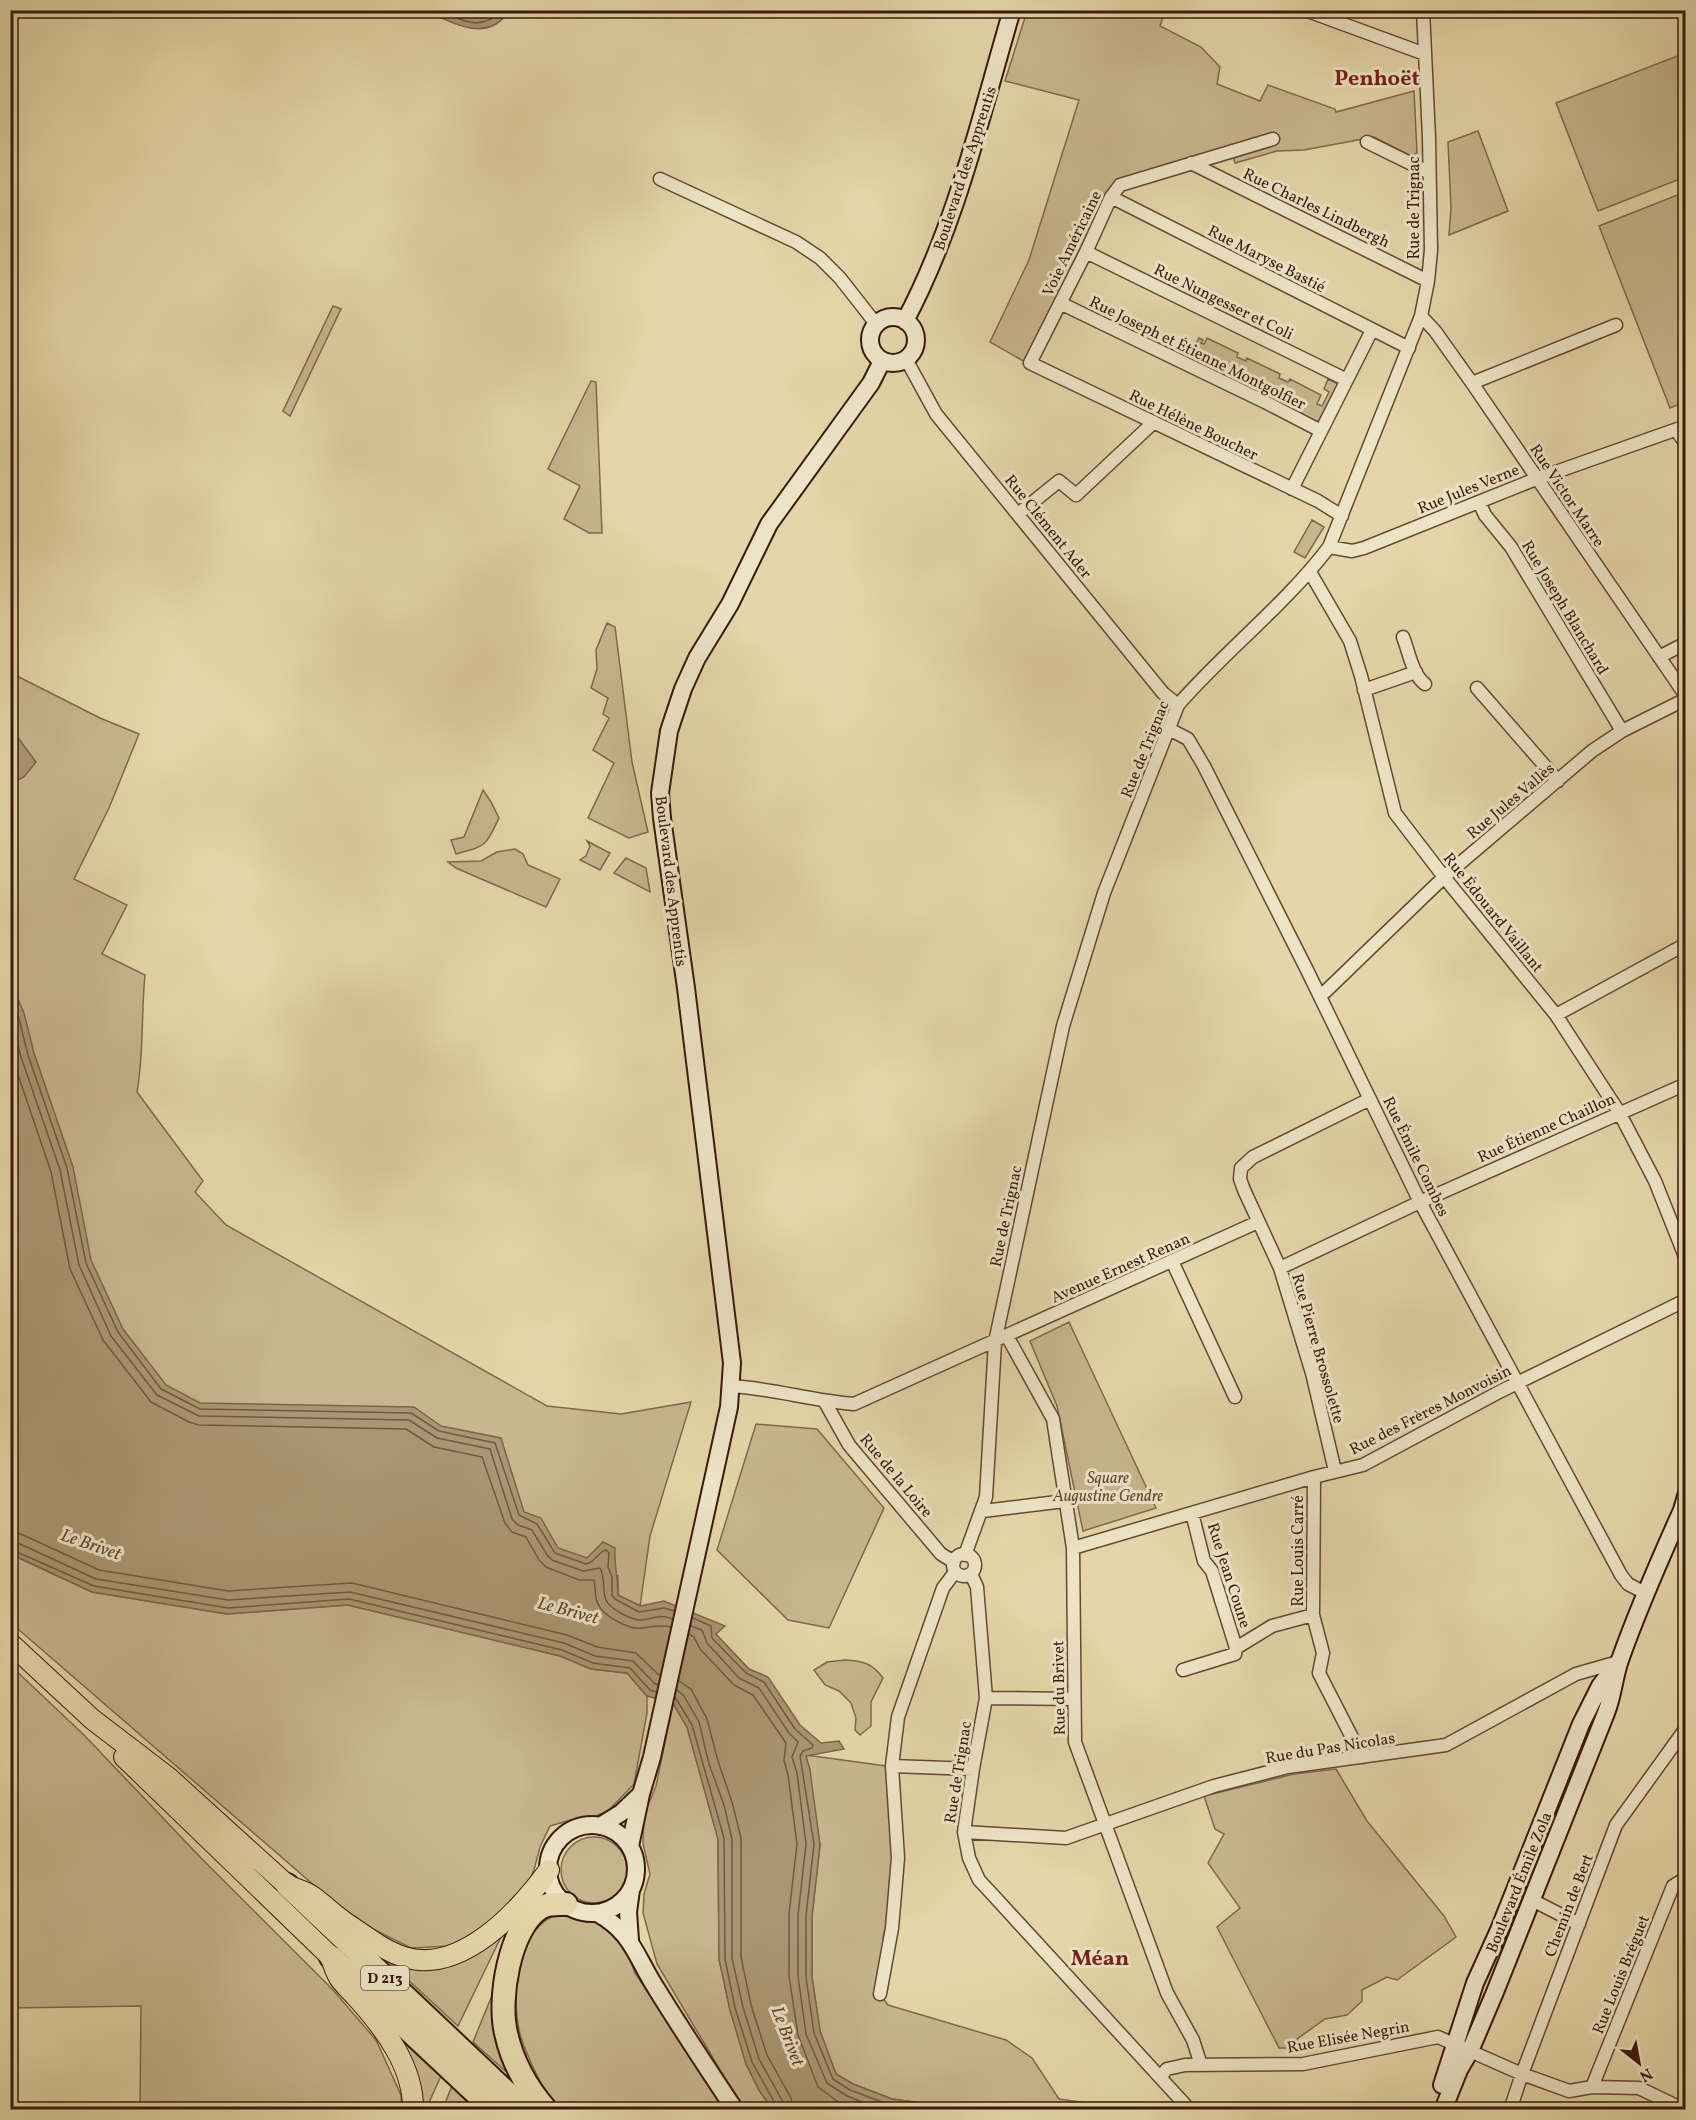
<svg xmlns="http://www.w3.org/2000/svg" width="1696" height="2120" font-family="Vollkorn,serif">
<rect width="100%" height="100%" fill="#e4d6a8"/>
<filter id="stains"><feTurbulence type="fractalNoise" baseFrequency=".00333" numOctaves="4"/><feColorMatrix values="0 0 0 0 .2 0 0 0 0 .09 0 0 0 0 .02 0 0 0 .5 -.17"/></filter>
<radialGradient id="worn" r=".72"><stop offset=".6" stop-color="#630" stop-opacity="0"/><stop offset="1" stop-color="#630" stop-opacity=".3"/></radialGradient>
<!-- green -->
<path fill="#c7b68e" stroke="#80684e" stroke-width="1.5" d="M1027 11H1165L1160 26 1201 47 1220 67 1217 84 1260 101 1268 85 1335 109 1336 112 1414 91 1417 153 1411 156 1374 137 1304 150 1277 151 1235 163 1233 156 1278 142 1277 136 1119 181 1025 362 990 342 1029 260 1079 100 1005 81Z
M1685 53V177L1598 211 1556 103Z
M1478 131 1508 211 1449 235 1451 208 1448 142Z
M1685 192V402L1670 408 1599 226Z
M333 306 341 309 290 416 283 411Z
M1199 338 1203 340 1201 343 1204 344 1207 338 1238 353 1237 357 1246 361 1247 358 1280 374 1279 378 1288 382 1290 379 1321 395 1317 404 1322 406 1329 392 1324 389 1328 379 1338 384 1318 422 1188 358Z
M591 381 596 382 602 533H589L564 519 580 486 548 469Z
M1312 520 1324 527 1305 558 1294 552Z
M607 623 615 627 632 762 648 832 629 838 588 818 614 763 593 750 609 718 603 714 608 698 591 688 597 669 596 650Z
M11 673 100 718 139 734 109 808 74 879 127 905 102 954 145 975C141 1014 144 1053 137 1092L203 1181 195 1192 226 1225 547 1406 621 1414 691 1402 650 1536 640 1606 618 1595V1576L11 1476Z
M483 790 491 802 499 818C485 847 486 846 456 854L451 840 464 837Z
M587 841 610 853 600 870 580 860 586 856 590 846Z
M515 849 523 854 528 865 560 879 546 907 456 868 448 862 481 861 497 852Z
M626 858 646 868 650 892 614 873Z
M1069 1322 1156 1508 1083 1531 1057 1406 1030 1341Z
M756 1424 817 1429 884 1508 829 1628 788 1620 717 1550Z
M10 1554 92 1592 227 1614 348 1605 561 1656 591 1669 627 1673 647 1696V1713L634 1784 608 1811 593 1817 571 1820 550 1826 540 1847 534 1870 522 1897 488 1924 451 1946 411 1948 375 1930 331 1900 11 1623Z
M845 1660C863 1661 872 1663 883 1678L871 1702V1726L860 1735 855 1730 856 1718 851 1703 839 1691 825 1685 814 1670 827 1662Z
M10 1665 84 1735 201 1858 333 1990 376 2040 401 2095 402 2109H140L141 2006 11 2008Z
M673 1703 687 1727 718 1839 719 1959 730 2010 746 2064 759 2090 772 2109H746L738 2100 657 1964 643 1913 644 1894 650 1874 643 1844 644 1815 656 1786Z
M806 1755 886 1766 894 1887 883 1938 880 1994 888 2005 1006 2040 1032 2058 1059 2099 1108 2106 1111 2109H963L892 2099 853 2084 836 2074 820 2031 812 1977V1916L820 1845Z
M1336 1769 1367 1821 1444 1916 1456 1937 1397 1980 1387 1977 1362 1990V2001L1347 2015 1325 2019 1297 2039 1299 2048H1279L1217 1927 1240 1908 1208 1863 1224 1834 1215 1829 1204 1796 1294 1774Z
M561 1870a33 33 0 1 1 66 0a33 33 0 1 1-66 0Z
M569 1912C611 1923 621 1931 635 1973L725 2109H562C558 2105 552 2101 549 2097 540 2084 524 2049 520 2034 510 1992 516 1918 569 1912Z
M498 1936 501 1937 458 2026 378 1952 449 1966 477 1954Z
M495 1988 513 2078 473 2042Z
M389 2029 441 2076 426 2109H421Z
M452 2086 476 2109 442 2110Z"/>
<!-- water -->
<path fill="#aa9673" stroke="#7d644a" stroke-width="1.5" d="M426 11H509C487 44 454 23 426 11Z
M10 727 36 762 24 777 11 783Z
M10 981 24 1013 34 1053 73 1167 91 1260 123 1329 166 1385 200 1403 414 1407 441 1426 501 1438 524 1512 541 1518 558 1548 587 1558 603 1542 615 1548C614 1564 618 1578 618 1595L640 1606 664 1601 725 1626 716 1634 749 1669 768 1677 800 1725 821 1743 839 1741 844 1749 806 1756 810 1770 820 1845 812 1916V1977L820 2031 836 2074 853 2084 892 2099 966 2109H772L759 2090 746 2064 730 2010 719 1959 718 1839 687 1727 673 1703 647 1696 627 1673 591 1669 560 1656 348 1605 227 1614 92 1592 11 1554Z"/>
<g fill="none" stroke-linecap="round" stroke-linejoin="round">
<!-- shore -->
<path stroke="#725840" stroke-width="1.5" d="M440 10C462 21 482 32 502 10
M10 996 18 1015 28 1055 67 1168 86 1263 118 1332 161 1389 200 1409 411 1413 439 1431 495 1443 519 1515 537 1524 555 1553 586 1564 591 1562 603 1551 606 1550 609 1553 608 1567 612 1577V1595L615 1599 639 1612 664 1608 674 1611
M10 1015 21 1057 60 1170 79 1265 111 1336 157 1395 199 1416 409 1420 437 1438 490 1449 512 1519 518 1525 532 1530 547 1555 552 1560 583 1571 600 1568C606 1580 602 1592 606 1600 610 1609 630 1619 639 1620 653 1620 658 1613 672 1619
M10 1051 51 1172 70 1269 103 1340 151 1402 189 1422 199 1425 406 1429 434 1447 482 1457 505 1523 512 1532 526 1537 539 1560 546 1567 579 1580H594C596 1588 594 1596 598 1604 603 1616 629 1630 642 1628 653 1627 660 1624 671 1627
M10 1532 21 1534 99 1570 228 1591 352 1583 567 1635 597 1647 636 1653 660 1676
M10 1541 18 1543 96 1579 228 1600 350 1592 564 1643 595 1656 633 1661 654 1683 658 1685
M10 1549 94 1586 228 1608 349 1599 562 1650 593 1663 630 1668 650 1690 656 1692
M693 1618 711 1626 712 1638 746 1673 764 1682 795 1729 813 1745 812 1748 803 1751 800 1756 814 1844 806 1916V1977L814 2033 833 2079 850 2090 890 2105 925 2110
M691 1626 702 1630 707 1643 739 1678 759 1688 789 1733 798 1742 792 1757 797 1773 806 1844 798 1915V1976L806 2034 827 2083 847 2096 881 2110
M689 1634 694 1637 700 1649 734 1685 753 1695 786 1743 784 1760 788 1775 797 1844 789 1914V1976L798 2035 818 2087 841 2104 856 2110
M679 1681 691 1689 707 1719 718 1761 732 1802 741 1838V1957L751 2005 767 2055 791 2098 793 2110
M677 1690 684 1696 699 1722 709 1764 724 1805 732 1839V1958L743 2007 759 2059 783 2102 784 2110
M675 1697 692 1725 724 1838 725 1959 735 2008 752 2062 776 2105V2110"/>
<defs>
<path id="street" d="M1305 10 1425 54
M1273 139 1120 185 1111 197 1086 252 1030 363 1318 501 1342 516
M1367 142 1428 172
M1191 163 1428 281
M660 179 796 242 820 258 840 278 876 324
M1111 197 1409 348
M1086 252 1347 380
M1060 303 1265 402 1321 431
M1421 316 1435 331 1472 383 1686 696
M906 359 936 414 1163 693 1178 705
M1472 383 1616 325
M1676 430 1686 444
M1292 489 1372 330
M1479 502 1485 515 1511 547 1622 731
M1018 514 1059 481 1076 495 1154 422
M1329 547 1352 551 1364 548 1536 479 1686 426
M1310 572 1350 641 1361 676 1395 813 1444 877 1556 1015 1619 1112 1655 1181 1686 1259
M1403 637C1409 652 1412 674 1425 684
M1659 657 1686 643
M1477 688 1558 781
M1364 690 1416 672
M1169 729 1188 739 1204 766 1307 970 1420 1202 1621 1575 1628 1584 1645 1593
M1319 995 1325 992 1444 877 1592 751 1622 731 1686 699
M1556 1015 1686 944
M1370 1099 1253 1157 1241 1168 1240 1179 1244 1190 1280 1268 1420 1202 1686 1084
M1172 1261 1235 1397
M1280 1268 1312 1373 1335 1471
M1007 1336 1053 1419 1073 1548 1075 1742 1167 1993 1193 2040 1201 2065
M730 1386C772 1388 812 1401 854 1404L1258 1222
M825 1402 849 1445 941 1554 954 1562
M1314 1477 1313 1615 1323 1653 1319 1673 1362 1757
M983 1511 1065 1501
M1192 1513 1204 1561 1212 1571 1236 1648
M1073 1548 1314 1477 1363 1465 1501 1391 1686 1300
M953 1565a11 11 0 1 1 22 0a11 11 0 1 1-22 0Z
M965 1555 986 1497 995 1342 1063 1026 1104 893 1178 705C1226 650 1285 605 1329 547L1421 316 1428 281 1431 250 1429 138 1423 10
M971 1574 977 1587 986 1698 973 1769 964 1832 969 1858 979 1880 993 1895 1190 2110
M1183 1670 1235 1654 1236 1648 1272 1626 1313 1615
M986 1698 1074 1699
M892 1766 973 1769
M964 1832 1066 1838 1214 1786 1288 1767 1446 1745 1576 1674 1618 1662
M1532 1900 1579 1924
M880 1994 892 1928 898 1858 892 1766 898 1717 943 1588 955 1572
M1160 2077 1167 2069 1185 2065 1303 2064 1438 2037 1522 2074 1569 2091 1592 2087 1673 1886 1686 1878
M1592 2087 1639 2088 1685 2110
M1510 2110 1522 2074 1616 1825 1686 1728"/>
<path id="secondary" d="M870 340a23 23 0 1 1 46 0a23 23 0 1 1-46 0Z
M905 321C957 223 981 115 1012 10
M548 1869a44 44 0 1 1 88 0a44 44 0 1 1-88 0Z
M600 1826 621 1813 641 1794
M630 1846 641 1794 652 1757 729 1407 732 1363 686 988 662 818 660 793 669 731 683 689 697 658 730 604 769 524 871 383 882 361
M597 1913C632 1932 636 1957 656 1988 681 2029 708 2069 735 2110
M630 1940 628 1912 631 1890
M1442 2085 1475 1983 1499 1930 1581 1724 1600 1686 1617 1664
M1443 2110 1459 2070 1470 2051 1495 1992 1606 1713C1613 1696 1614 1677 1620 1660 1638 1609 1660 1559 1682 1510L1686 1496"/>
<path id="primary" d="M10 1643 92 1719 169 1778 287 1885C295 1889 305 1891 312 1896 326 1906 337 1918 352 1927 368 1938 385 1951 404 1957 461 1975 519 1911 549 1870
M124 1757 331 1957C338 1982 342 1981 358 1999 385 2029 414 2068 413 2110"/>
<path id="highway" d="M287 1885 525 2110
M331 1957 494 2110
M546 2110C527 2088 512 2061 506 2033 498 2000 509 1928 540 1908 548 1903 557 1904 566 1904"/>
</defs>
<!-- street casing -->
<use href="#street" stroke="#644834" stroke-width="15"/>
<!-- secondary casing -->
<use href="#secondary" stroke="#3a190d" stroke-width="20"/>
<!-- primary casing -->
<use href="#primary" stroke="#3a190d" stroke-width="22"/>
<!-- highway casing -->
<use href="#highway" stroke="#3a190d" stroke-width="26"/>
<!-- street -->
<use href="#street" stroke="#ede4c6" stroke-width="12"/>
<!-- secondary -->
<use href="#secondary" stroke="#ede4c6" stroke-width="16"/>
<!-- primary -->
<use href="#primary" stroke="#e4d6a8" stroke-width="20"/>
<!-- highway -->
<use href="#highway" stroke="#e4d6a8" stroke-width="22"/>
</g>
<g text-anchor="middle" stroke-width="6" stroke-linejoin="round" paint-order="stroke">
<!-- shield labels -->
<rect fill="#ede4c6" stroke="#705644" stroke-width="1.5" x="361" y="1966" width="48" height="24" rx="4.5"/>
<g font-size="15" font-weight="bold" fill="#3a190d">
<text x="385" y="1983">D 213</text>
</g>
<!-- street labels -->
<g font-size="16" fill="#3a190d" stroke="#ede4c6">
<text transform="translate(964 168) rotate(-72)" y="6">Boulevard des Apprentis</text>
<text transform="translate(1317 207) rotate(26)" y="6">Rue Charles Lindbergh</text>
<text transform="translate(1413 208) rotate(-90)" y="6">Rue de Trignac</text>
<text transform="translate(1071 243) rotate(-64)" y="6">Voie Américaine</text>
<text transform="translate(1267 258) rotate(27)" y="6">Rue Maryse Bastié</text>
<text transform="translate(1224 301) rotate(26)" y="6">Rue Nungesser et Coli</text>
<text transform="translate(1198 352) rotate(26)" y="6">Rue Joseph et Étienne Montgolfier</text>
<text transform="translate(1194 424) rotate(26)" y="6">Rue Hélène Boucher</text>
<text transform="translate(1468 488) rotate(-22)" y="6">Rue Jules Verne</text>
<text transform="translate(1568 495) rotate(56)" y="6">Rue Victor Marre</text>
<text transform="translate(1049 526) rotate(51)" y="6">Rue Clément Ader</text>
<text transform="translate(1566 607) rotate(59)" y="6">Rue Joseph Blanchard</text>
<text transform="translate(1144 749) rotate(-68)" y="6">Rue de Trignac</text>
<text transform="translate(1510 800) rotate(-40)" y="6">Rue Jules Vallès</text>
<text transform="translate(672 881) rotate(83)" y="6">Boulevard des Apprentis</text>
<text transform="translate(1494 912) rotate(51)" y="6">Rue Édouard Vaillant</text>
<text transform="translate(1546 1127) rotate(-24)" y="6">Rue Étienne Chaillon</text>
<text transform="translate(1417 1156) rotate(64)" y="6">Rue Émile Combes</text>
<text transform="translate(1005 1216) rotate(-78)" y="6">Rue de Trignac</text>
<text transform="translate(1120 1267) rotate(-24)" y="6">Avenue Ernest Renan</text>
<text transform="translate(1319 1348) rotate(74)" y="6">Rue Pierre Brossolette</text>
<text transform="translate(1430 1409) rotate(-27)" y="6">Rue des Frères Monvoisin</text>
<text transform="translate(897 1475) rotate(50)" y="6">Rue de la Loire</text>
<text transform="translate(1297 1551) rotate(-90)" y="6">Rue Louis Carré</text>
<text transform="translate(1230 1575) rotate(72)" y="6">Rue Jean Coune</text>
<text transform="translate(1058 1688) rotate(-91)" y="6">Rue du Brivet</text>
<text transform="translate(1330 1747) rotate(-9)" y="6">Rue du Pas Nicolas</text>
<text transform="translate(957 1772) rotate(-81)" y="6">Rue de Trignac</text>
<text transform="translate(1518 1882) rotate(-68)" y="6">Boulevard Émile Zola</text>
<text transform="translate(1568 1905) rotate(-69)" y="6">Chemin de Bert</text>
<text transform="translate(1620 1974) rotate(-68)" y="6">Rue Louis Bréguet</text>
<text transform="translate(1348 2036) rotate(-10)" y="6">Rue Elisée Negrin</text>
</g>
<!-- park labels -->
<g font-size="16" font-style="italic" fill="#644834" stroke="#ede4c6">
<text x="1108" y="1483">Square<tspan x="1108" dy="18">Augustine Gendre</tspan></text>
</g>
<!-- water labels -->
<g font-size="18" font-style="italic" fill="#614531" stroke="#ede4c6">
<text transform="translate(91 1544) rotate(19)" y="6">Le Brivet</text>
<text transform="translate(568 1610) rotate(15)" y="6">Le Brivet</text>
<text transform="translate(788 2036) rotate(69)" y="6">Le Brivet</text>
</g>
<!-- district labels -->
<g font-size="22" font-weight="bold" fill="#7a1f14" stroke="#ede4c6">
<text x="1377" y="85">Penhoët</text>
<text x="1100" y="1965">Méan</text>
</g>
</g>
<!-- margin -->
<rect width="1696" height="2120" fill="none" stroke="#e4d6a8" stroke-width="36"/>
<rect x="12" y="12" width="1672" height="2096" fill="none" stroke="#3a190d" stroke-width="3"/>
<rect x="18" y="18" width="1660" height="2084" fill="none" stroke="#3a190d" stroke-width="1.5"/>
<!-- north arrow -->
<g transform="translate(1639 2063) rotate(149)" stroke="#ede4c6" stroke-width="4.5" paint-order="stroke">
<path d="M0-4.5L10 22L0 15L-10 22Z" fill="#3a190d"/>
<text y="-9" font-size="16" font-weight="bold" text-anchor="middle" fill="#3a190d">N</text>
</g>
<rect width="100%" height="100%" filter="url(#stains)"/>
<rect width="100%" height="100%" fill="url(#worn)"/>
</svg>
